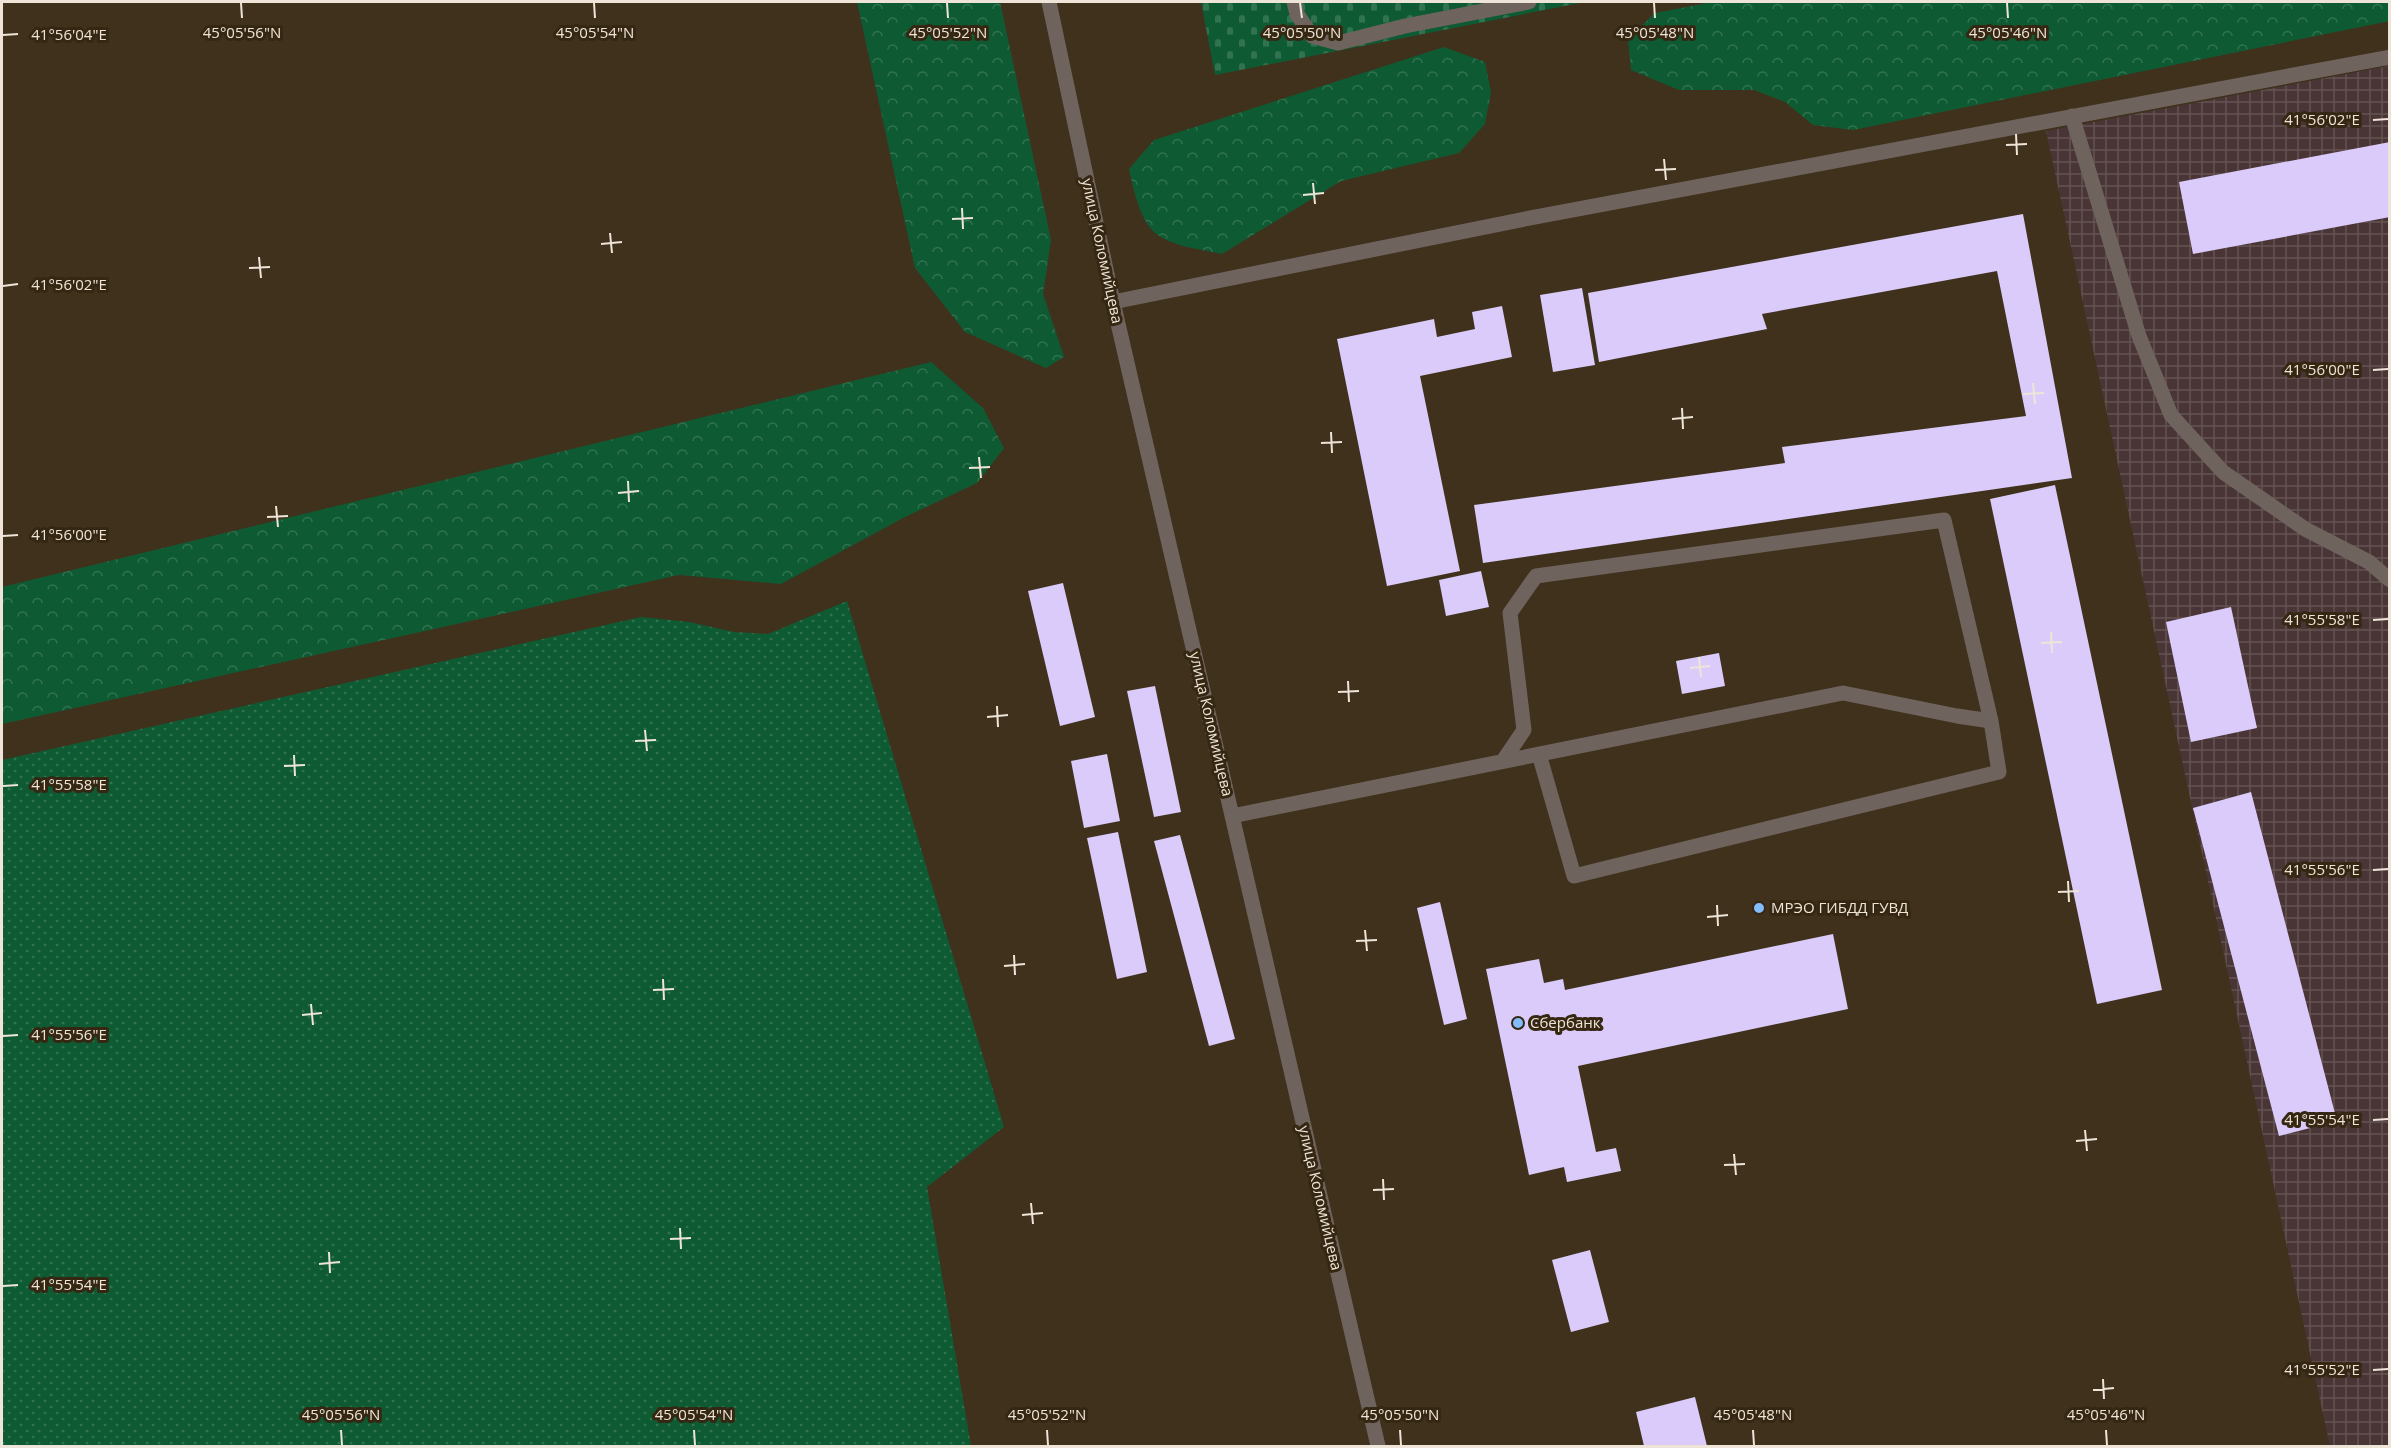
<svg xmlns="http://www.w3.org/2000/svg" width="2391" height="1448" font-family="'Open Sans',sans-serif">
<defs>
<pattern id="industrial-grid" width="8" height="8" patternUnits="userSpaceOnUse" patternTransform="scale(1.5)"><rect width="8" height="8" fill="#4a3536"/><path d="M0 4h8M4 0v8" fill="none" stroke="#645252"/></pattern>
<pattern id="grass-dots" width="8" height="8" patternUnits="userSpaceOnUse" patternTransform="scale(1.5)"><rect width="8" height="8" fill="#0e5b33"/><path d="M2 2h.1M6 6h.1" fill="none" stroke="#317250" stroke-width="1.8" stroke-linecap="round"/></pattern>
<pattern id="forest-crowns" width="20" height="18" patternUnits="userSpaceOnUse" patternTransform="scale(1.5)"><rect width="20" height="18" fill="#0e5b33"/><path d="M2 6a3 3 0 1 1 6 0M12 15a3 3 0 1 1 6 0" fill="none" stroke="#317250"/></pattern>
<pattern id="cemetery-stones" width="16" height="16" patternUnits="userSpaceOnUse" patternTransform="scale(1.5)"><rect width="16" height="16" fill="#0e5b33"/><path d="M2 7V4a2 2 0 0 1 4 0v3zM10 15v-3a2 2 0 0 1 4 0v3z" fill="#317250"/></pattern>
</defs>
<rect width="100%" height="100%" fill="#3f311c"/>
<!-- industrial -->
<path fill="url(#industrial-grid)" d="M2389 66V1446H2330L2046 131Z"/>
<!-- grass -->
<path fill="url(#grass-dots)" d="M847 601 1004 1127 927 1187 971 1446H2V760L641 617 689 622 734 632 768 634Z"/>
<!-- forest -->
<path fill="url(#forest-crowns)" d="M857 2H1000L1051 240 1043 294 1064 357 1046 368 965 332 915 268Z
M1712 2H2389L2390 21 1853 130 1813 125 1785 102 1754 90H1679L1631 70 1628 39 1655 13Z
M1444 47 1485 62 1491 92 1485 124 1459 153 1341 181 1222 254C1200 249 1173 247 1155 233 1140 220 1133 188 1129 169L1154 140Z
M931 362 983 408 1004 448 977 483 903 518 781 584 679 575 2 724V587Z"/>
<!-- cemetery -->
<path fill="url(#cemetery-stones)" d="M1201 2H1585L1215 75Z"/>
<!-- building -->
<path fill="#dacbfa" d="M2390 142V217L2193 254 2179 182Z
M2023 214 2072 478 1483 563 1474 505 1785 463 1782 447 2026 416 1997 271 1762 314 1767 329 1599 362 1588 293Z
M1582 288 1595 365 1553 372 1540 295Z
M1502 306 1512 357 1420 376 1460 571 1387 586 1337 339 1434 319 1437 337 1475 329 1472 312Z
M2055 485 2162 990 2097 1004 1990 499Z
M1481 571 1489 607 1446 616 1439 580Z
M1063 583 1095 717 1060 726 1028 591Z
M2231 607 2257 728 2191 742 2166 622Z
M1719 653 1725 686 1682 694 1676 661Z
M1155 686 1181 812 1154 817 1127 691Z
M1107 754 1120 821 1084 828 1071 761Z
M2251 792 2337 1121 2279 1136 2193 808Z
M1118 832 1147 972 1117 979 1087 838Z
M1180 835 1235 1039 1209 1046 1154 841Z
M1440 902 1467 1019 1444 1025 1417 908Z
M1833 934 1848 1009 1578 1066 1596 1152 1616 1148 1621 1171 1567 1182 1564 1167 1529 1175 1486 969 1539 959 1544 983 1563 979 1565 990Z
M1590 1250 1609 1322 1571 1332 1552 1260Z
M1695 1397 1707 1446H1644L1636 1412Z"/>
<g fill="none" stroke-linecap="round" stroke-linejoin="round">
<!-- minor -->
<path stroke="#6f635e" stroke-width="15" d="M1049 2 1113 302 1378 1446
M1294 2 1297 14 1312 36 1338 43 1405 26 1529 2
M2072 116 2139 336 2171 415 2223 472 2305 529 2369 562 2390 580
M1113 302 1525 219 2390 57
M1503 761 1524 730 1510 613 1536 576 1944 520 1991 721
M1232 816 1843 693 1957 716 1991 721 1999 772 1574 876 1539 754"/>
</g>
<!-- ticks -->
<path fill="none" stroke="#eee5d8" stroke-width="2" d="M241 3 242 18M594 3 595 18M947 3 948 18M1300 3 1302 18M1654 3 1655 18M2007 3 2008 18M3 35 18 34M2373 120 2388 119M2016 134 2017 155M2006 145 2027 144M1664 159 1666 180M1655 170 1676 169M1313 183 1315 204M1303 195 1324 193M962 208 963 229M952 219 973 218M610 233 612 253M601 244 622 242M259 257 261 278M249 268 270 267M3 286 18 284M2373 370 2388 369M2033 383 2035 404M2023 394 2044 393M1682 408 1683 429M1672 419 1693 417M1331 432 1332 453M1321 443 1342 442M979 457 981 478M969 468 990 467M628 481 629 502M618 493 639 491M276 506 278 527M267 517 288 516M3 536 18 535M2373 620 2388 619M2051 632 2052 653M2041 643 2062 642M1699 657 1701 677M1690 668 1710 666M1348 681 1349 702M1338 692 1359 691M997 706 998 727M987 717 1008 715M645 730 647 751M635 741 656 740M294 755 295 776M284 766 305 765M3 786 18 785M2373 870 2388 869M2068 881 2069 902M2058 892 2079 891M1717 905 1718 926M1707 917 1728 915M1365 930 1367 951M1356 941 1377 940M1014 955 1015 975M1004 966 1025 964M663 979 664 1000M653 990 674 989M311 1004 313 1025M302 1015 322 1013M3 1036 18 1035M2373 1120 2388 1119M2085 1130 2087 1151M2076 1141 2097 1139M1734 1154 1736 1175M1724 1165 1745 1164M1383 1179 1384 1200M1373 1190 1394 1189M1031 1203 1033 1224M1022 1215 1043 1213M680 1228 681 1249M670 1239 691 1238M329 1252 330 1273M319 1264 340 1262M3 1286 18 1285M2373 1370 2388 1369M2103 1379 2104 1399M2093 1390 2114 1388M341 1430 342 1445M694 1430 695 1445M1047 1430 1048 1445M1400 1430 1401 1445M1753 1430 1754 1445M2106 1430 2107 1445"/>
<!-- markers -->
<g fill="#82bcfa" stroke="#352712" stroke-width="2">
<circle cx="1759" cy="908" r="6"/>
<circle cx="1518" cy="1023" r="6"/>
</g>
<g text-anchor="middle" stroke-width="6" stroke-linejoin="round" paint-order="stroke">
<!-- street labels -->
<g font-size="15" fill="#eee5d8" stroke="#352712">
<text transform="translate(1102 251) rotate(78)" y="5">улица Коломийцева</text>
<text transform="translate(1211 724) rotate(77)" y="5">улица Коломийцева</text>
<text transform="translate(1320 1198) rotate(77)" y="5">улица Коломийцева</text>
</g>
<!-- poi labels -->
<g font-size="15" fill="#eee5d8" stroke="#352712" text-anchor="start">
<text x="1771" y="913">МРЭО ГИБДД ГУВД</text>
<text x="1530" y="1028">Сбербанк</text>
</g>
</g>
<g font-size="15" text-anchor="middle" fill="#eee5d8" stroke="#352712" stroke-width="6" stroke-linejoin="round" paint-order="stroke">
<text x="242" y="38">45°05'56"N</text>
<text x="595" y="38">45°05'54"N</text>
<text x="948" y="38">45°05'52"N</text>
<text x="1302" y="38">45°05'50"N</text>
<text x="1655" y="38">45°05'48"N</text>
<text x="2008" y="38">45°05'46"N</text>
<text x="69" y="40">41°56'04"E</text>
<text x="2322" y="125">41°56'02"E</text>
<text x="69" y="290">41°56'02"E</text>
<text x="2322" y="375">41°56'00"E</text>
<text x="69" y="540">41°56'00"E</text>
<text x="2322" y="625">41°55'58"E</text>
<text x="69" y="790">41°55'58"E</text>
<text x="2322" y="875">41°55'56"E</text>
<text x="69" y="1040">41°55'56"E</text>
<text x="2322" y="1125">41°55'54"E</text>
<text x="69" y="1290">41°55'54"E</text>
<text x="2322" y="1375">41°55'52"E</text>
<text x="341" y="1420">45°05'56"N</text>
<text x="694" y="1420">45°05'54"N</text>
<text x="1047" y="1420">45°05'52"N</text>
<text x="1400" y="1420">45°05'50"N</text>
<text x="1753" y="1420">45°05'48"N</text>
<text x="2106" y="1420">45°05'46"N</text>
</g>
<!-- border -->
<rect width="2391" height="1448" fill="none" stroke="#eee5d8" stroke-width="6"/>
</svg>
